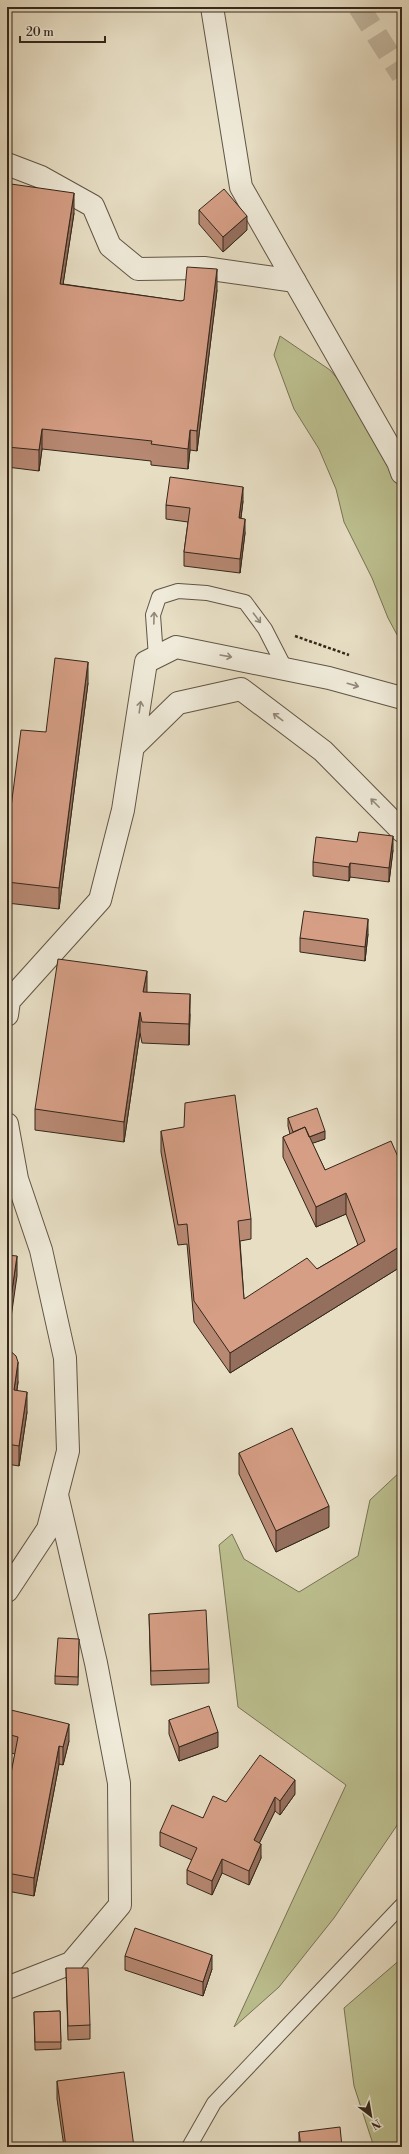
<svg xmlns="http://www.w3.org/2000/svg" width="409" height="2154" font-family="'Libre Bodoni',serif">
<rect width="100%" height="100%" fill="#e7dec4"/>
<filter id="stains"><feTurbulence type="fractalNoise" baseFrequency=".005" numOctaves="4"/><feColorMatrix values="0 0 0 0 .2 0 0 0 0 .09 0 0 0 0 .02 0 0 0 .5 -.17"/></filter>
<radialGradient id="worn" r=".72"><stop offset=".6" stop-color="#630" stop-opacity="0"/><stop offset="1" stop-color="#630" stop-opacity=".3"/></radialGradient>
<!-- green -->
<path fill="#bcbf8f" stroke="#787355" d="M280 336 330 370 353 397 402 493V644L388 618 372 578 344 522 336 489 319 449 294 409 274 355Z
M402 1470V1818L334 1918 279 1987 234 2027 346 1785 238 1707 219 1545 232 1534 244 1559 299 1592 358 1556 370 1500Z
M402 1958V2147H374L354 2086 344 2008Z"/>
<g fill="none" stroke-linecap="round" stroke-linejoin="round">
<!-- tertiary-tunnel -->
<path stroke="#c3b9a2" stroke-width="22" stroke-dasharray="22 11" stroke-linecap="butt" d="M359 7 402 75"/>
<defs>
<path id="service" d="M156 657 153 615 159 597 178 591 207 593 245 602 265 629 285 668
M189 2147 214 2103 402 1905"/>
<path id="minor" d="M212 7 241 187 398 462 402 473
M7 164 41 177 93 206 110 246 138 269 204 268 295 281
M134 746 178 703 241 689 323 751 402 831
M7 1015 9 1001 100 900 123 810 146 662 176 647 329 678 402 698
M7 1124 17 1179 41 1250 65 1358 68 1451 48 1529 7 1591
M7 1988 71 1963 120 1905 119 1783 96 1663 57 1495"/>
</defs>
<!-- service casing -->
<use href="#service" stroke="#615545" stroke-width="16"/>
<!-- minor casing -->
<use href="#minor" stroke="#615545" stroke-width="24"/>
<!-- path -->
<path stroke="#34271b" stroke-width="2.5" stroke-dasharray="3 2" stroke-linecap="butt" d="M295 636 349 655"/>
<!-- service -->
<use href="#service" stroke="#efead9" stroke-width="14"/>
<!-- minor -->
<use href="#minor" stroke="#efead9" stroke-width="22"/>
</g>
<!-- wall -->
<path fill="#b78872" stroke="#34271b" d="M7 207 74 213 63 284 181 301 217 290 197 451 190 450 188 469 151 465V461L42 449 39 471 7 467Z
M199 210 247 230 223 252 199 224Z
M243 501 241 518 245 533 240 573 184 566V552L188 522 166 519V505Z
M88 683 59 909 7 903V838L46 732Z
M393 850 389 882 350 877 349 881 313 876V862Z
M368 934 365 961 300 952V938Z
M146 992 190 1014 189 1045 142 1043 140 1033 124 1142 35 1130V1109Z
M288 1118 325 1139 312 1143 325 1170 402 1166V1266L230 1373 194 1322 187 1244 178 1245 161 1152V1131L251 1219V1239L240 1241 244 1299 317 1269 358 1245 346 1214 316 1227 283 1157V1137L290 1134 288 1126Z
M7 1348 18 1382 17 1390 27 1412 19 1466 7 1464Z
M239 1453 329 1527 276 1552 239 1474Z
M149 1614 209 1669V1683L151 1685Z
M79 1639 78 1685 55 1684V1676Z
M169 1720 218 1747 179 1761 169 1734Z
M7 1726 69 1741 63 1765 59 1764 34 1896 7 1891V1794L15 1754 7 1752Z
M295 1794 280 1815 275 1811 259 1843 261 1858 249 1885 222 1873 212 1895 187 1884V1870L192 1860 160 1846V1832L203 1818 226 1802Z
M125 1956 212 1969 203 1996 125 1970Z
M66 1968 90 2025V2039L68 2040Z
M60 2011 61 2049 35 2050 34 2012Z
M57 2081 134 2147H64L57 2099Z
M299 2132 342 2147H299Z"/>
<!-- shaded-wall -->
<path fill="#956f5d" stroke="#34271b" d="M74 193V213L60 304V284Z
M247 216V230L223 252V237Z
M217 269V290L197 451V431Z
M42 429V449L39 471V450Z
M190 430V450L188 469V449Z
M243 487V501L239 532V518Z
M245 519V533L240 573V559Z
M88 662V683L59 909V888Z
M393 836V850L389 882V868Z
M350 863V877L349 881V867Z
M368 919V934L365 961V947Z
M147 971V992L143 1013V992Z
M190 994V1014L189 1045V1024Z
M140 1012V1033L124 1142V1122Z
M325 1131V1139L296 1149V1142Z
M346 1193V1214L316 1227V1207Z
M402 1245V1266L230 1373V1353Z
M17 1256V1276L7 1345V1325Z
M18 1362V1382L14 1410V1390Z
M27 1392V1412L19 1466V1446Z
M329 1506V1527L276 1552V1531Z
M69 1724V1741L63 1765V1747Z
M218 1732V1747L179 1761V1747Z
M59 1746V1764L34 1896V1878Z
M295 1780V1794L280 1815V1801Z
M275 1797V1811L254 1854V1840Z
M261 1844V1858L249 1885V1871Z
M222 1859V1873L212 1895V1881Z
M212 1955V1969L203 1996V1982Z"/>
<!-- building -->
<path fill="#d59e85" stroke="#34271b" d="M11 184 74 193 60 284 181 301 184 300 187 267 217 269 197 431 190 430 188 449 151 444 152 441 42 429 39 450 7 447V207Z
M224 189 247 216 223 237 199 210Z
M170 477 243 487 239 518 245 519 240 559 184 552 190 508 166 505Z
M55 658 88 662 59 888 7 882V838L21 730 46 732Z
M359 832 393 836 389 868 350 863 349 867 313 862 316 837 357 842Z
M304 911 368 919 365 947 300 938Z
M58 959 147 971 143 992 190 994 189 1024 142 1022 140 1012 124 1122 35 1109Z
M235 1095 251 1219 238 1221 244 1299 307 1258 317 1269 365 1241 346 1193 316 1207 283 1137 305 1127 325 1170 391 1141 402 1166V1245L230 1353 194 1301 187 1224 178 1225 161 1131 184 1127 185 1103Z
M317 1108 325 1131 309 1137 305 1127 293 1132 288 1118Z
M7 1255 17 1256 7 1325Z
M7 1348 16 1356 18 1362 14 1390 27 1392 19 1446 7 1444Z
M292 1428 329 1506 276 1531 239 1453Z
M206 1610 209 1669 151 1671 149 1614Z
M58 1638 79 1639 78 1677 55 1676Z
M209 1706 218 1732 179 1747 169 1720Z
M11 1710 69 1724 63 1747 59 1746 34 1878 7 1873V1794L18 1737 7 1734V1726Z
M260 1755 295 1780 280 1801 275 1797 254 1840 261 1844 249 1871 222 1859 212 1881 187 1870 197 1848 160 1832 172 1805 203 1818 213 1796 226 1802Z
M135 1928 212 1955 203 1982 125 1956Z
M66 1968H88L90 2025 68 2026Z
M60 2011 61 2042H35L34 2012Z
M124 2072 134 2147H66L57 2081Z
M340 2127 342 2147H301L299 2132Z"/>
<!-- one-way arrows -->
<defs><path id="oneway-shaft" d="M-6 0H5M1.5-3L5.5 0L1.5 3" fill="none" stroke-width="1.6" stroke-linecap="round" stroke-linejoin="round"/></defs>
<g stroke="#92887a">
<use href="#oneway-shaft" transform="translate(154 618) rotate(-88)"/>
<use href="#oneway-shaft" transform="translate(257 618) rotate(53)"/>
<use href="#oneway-shaft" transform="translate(226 656) rotate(10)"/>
<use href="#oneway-shaft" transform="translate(353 685) rotate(16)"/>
<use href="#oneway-shaft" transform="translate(140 707) rotate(-82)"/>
<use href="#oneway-shaft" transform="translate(278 717) rotate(-143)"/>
<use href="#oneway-shaft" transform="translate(375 803) rotate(-135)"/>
</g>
<!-- margin -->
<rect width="409" height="2154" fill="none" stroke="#e7dec4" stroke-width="24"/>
<rect x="8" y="8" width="393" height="2138" fill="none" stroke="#34271b" stroke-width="2"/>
<rect x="12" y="12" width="385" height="2130" fill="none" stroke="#34271b"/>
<!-- north arrow -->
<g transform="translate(371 2116) rotate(149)" stroke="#efead9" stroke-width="3" paint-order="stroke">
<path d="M0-3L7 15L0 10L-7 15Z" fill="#34271b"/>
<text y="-6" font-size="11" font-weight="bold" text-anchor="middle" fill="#34271b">N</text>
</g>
<!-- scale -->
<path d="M20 36v6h85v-6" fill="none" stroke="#34271b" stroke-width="2"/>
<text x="26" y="36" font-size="12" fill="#34271b" stroke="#efead9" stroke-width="3" paint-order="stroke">20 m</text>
<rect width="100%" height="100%" filter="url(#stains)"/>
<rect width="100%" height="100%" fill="url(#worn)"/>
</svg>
